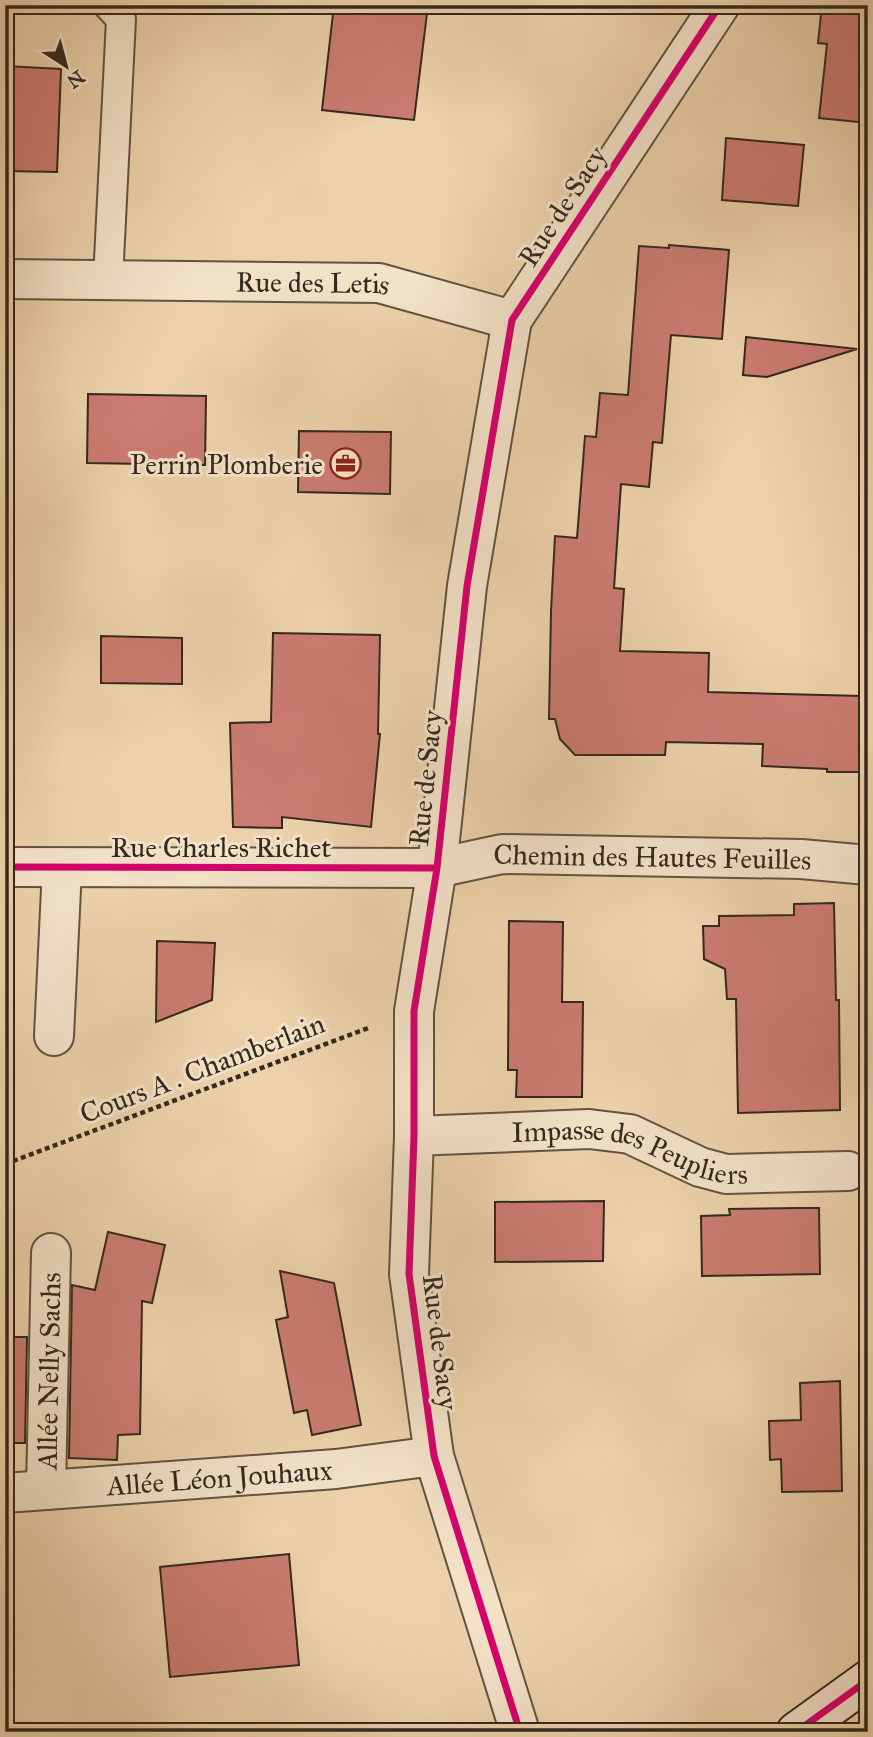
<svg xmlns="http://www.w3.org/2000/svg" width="873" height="1737" font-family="'IM FELL Great Primer',serif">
<rect width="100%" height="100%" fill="#ecd1aa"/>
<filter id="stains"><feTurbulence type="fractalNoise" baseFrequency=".00286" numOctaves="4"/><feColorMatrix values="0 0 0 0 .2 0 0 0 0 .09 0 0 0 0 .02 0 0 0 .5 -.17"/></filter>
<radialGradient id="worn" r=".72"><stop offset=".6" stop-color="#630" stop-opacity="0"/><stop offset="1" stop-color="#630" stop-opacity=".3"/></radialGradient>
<!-- building -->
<path fill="#cb7b72" stroke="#33291e" stroke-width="2" d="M334 5H428L414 120 322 110Z
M822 5H868V123L819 118 827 44 818 43Z
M5 66 61 69 57 172 5 171Z
M726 138 804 145 798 206 722 200Z
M669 245 729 250 722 339 671 335 662 443 653 442 649 487 621 484 614 588 624 589 620 651 709 653 708 692 862 696 861 703H868V772H827V769L762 766 763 744 666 742 665 755H575L560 739 555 719H549L551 611 555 536 577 538 585 436 596 437 600 393 628 395 639 246 669 248Z
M746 337 857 349 767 377 743 375Z
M88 394 206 396 205 465 87 463Z
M299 431 391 432 390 494 298 492Z
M273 633 380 635 378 734H380L371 827 282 817V828L233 827 230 723 271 722Z
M101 636 182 638V684L101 683Z
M834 903 836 1000H839L840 1110 738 1113 736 999H727L725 969 704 959 703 926H719V916L794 915V904Z
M509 921 563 922 562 1002H583L582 1097H516L517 1070H508Z
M157 941 215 943 212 1000 156 1022Z
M604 1201 603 1261 495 1262V1202Z
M799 1208H819L820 1274 702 1276 701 1216 730 1215 729 1209Z
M108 1232 165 1245 152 1303 142 1301 140 1434 118 1435 117 1460 69 1458 72 1285 95 1290Z
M280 1271 334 1283 361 1425 312 1435 307 1410 294 1413 276 1320 288 1317Z
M5 1337H27L25 1443H5Z
M840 1381 842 1491 782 1492 781 1459 770 1460 769 1421 801 1420 800 1383Z
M289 1554 299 1665 170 1677 160 1567Z"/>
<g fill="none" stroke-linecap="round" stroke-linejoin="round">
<defs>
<path id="lane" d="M108 5 121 19 108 280"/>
<g id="street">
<path id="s1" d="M5 279 379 283 512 320"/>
<path id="s2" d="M5 867 437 868 502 854 801 859 868 865"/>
<path d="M54 1036 62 868"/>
<path id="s3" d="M414 1136 589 1129 630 1134 700 1167 726 1174 848 1171"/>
<path id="s4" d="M46 1490 51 1253"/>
<path id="s5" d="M5 1493 336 1469 434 1456"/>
<path d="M520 1732 434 1456 409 1274 414 1136V1011L437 868 467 586 512 320 720 5"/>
</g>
<path id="secondary" d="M796 1732 868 1680"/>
</defs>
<!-- lane casing -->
<use href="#lane" stroke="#615341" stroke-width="32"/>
<!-- street casing -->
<use href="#street" stroke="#615341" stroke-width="42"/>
<!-- secondary casing -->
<use href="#secondary" stroke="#33291e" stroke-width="42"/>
<!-- path -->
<path stroke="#33291e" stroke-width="4.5" stroke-dasharray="5 3.5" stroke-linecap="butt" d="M5 1164 371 1027"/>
<!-- lane -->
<use href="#lane" stroke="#f3e1c8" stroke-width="28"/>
<!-- street -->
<use href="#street" stroke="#f3e1c8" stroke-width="38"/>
<!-- secondary -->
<use href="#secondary" stroke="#f3e1c8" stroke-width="38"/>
<defs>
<path id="cycleway" d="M5 867 437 868
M520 1732 434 1456 409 1274 414 1136V1011L437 868 467 586 512 320 720 5
M796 1732 868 1680"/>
</defs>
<!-- cycleway casing -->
<use href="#cycleway" stroke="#f3e1c8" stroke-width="11"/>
<!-- cycleway -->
<use href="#cycleway" stroke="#d6006c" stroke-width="7"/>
</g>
<!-- icons -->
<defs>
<symbol id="office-ring" viewBox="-11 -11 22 22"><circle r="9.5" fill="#f3e1c8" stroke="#8f2418" stroke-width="1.5"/><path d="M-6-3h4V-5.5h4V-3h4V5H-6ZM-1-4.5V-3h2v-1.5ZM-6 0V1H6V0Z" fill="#8f2418"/></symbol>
</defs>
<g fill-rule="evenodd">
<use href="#office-ring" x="328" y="446" width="35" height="35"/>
</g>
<g text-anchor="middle" stroke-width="6" stroke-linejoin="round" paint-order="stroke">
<!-- street labels -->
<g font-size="28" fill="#33291e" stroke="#f3e1c8">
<text transform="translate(562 206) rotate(-57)" y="10">Rue de Sacy</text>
<text dy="10" stroke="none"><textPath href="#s1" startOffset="308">Rue des Letis</textPath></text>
<text transform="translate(425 778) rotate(-84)" y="10">Rue de Sacy</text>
<text x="221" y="857">Rue Charles Richet</text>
<text dy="10" stroke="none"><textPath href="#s2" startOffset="649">Chemin des Hautes Feuilles</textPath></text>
<text transform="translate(202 1068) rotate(-21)" y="10">Cours A . Chamberlain</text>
<text dy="10" stroke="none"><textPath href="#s3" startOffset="220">Impasse des Peupliers</textPath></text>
<text transform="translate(441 1342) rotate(83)" y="10">Rue de Sacy</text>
<text dy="10" stroke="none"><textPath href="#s4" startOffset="119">Allée Nelly Sachs</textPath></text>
<text dy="10" stroke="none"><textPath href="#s5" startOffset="215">Allée Léon Jouhaux</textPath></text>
</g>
<!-- poi labels -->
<g font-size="28" fill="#33291e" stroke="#f3e1c8" text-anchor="end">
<text x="323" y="474">Perrin Plomberie</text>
</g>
</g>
<!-- margin -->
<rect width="873" height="1737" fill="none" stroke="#ecd1aa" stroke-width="28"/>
<rect x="7" y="7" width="859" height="1723" fill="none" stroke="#33291e" stroke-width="3.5"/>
<rect x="14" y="14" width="845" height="1709" fill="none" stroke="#33291e" stroke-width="2"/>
<!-- north arrow -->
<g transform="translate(66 66) rotate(144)" stroke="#f3e1c8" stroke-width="5" paint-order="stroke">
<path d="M0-5L12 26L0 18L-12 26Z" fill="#33291e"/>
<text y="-10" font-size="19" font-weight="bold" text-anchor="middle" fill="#33291e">N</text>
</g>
<rect width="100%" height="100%" filter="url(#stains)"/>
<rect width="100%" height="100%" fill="url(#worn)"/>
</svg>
